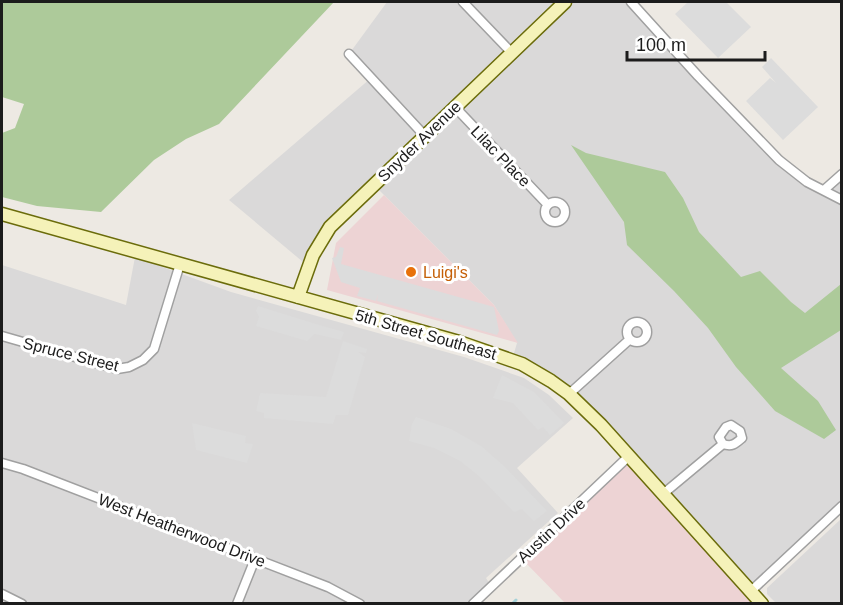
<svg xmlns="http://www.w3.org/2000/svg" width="843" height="605" font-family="Helvetica,sans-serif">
<rect width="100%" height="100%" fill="#ede9e3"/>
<!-- residential -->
<path fill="#dad9d9" d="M387 2H631L767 148 824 190 841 174V506L751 591 589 413 512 360 517 343 494 305 374 185 330 227 309 267 229 200 371 78 349 54Z
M135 257 231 292 464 357 524 378 549 395 573 418 517 468 558 513 486 578 491 586 473 603 2 604V265L126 305Z
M841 519V603H776L767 594V588Z"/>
<!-- commercial -->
<path fill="#edd3d4" d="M384 195 494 305 518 343 327 290 336 243Z
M629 456 762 603H565L521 558Z"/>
<!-- forest -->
<path fill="#adca9a" d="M2 2H334L219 124 186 139 154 160 101 212 37 206 2 197V133L15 128 24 104 2 97Z
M571 145 586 153 665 172 683 198 699 232 741 277 760 271 791 302 805 313 841 284V330L781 368 818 401 836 430 824 439 775 411 736 367 708 328 674 291 627 245 624 222Z"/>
<!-- parking -->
<path fill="#dcdcdc" d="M688 2H726L751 27 718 58 675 14Z
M771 58 818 107 783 140 746 101 770 78 776 83 762 67Z
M340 247 344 248 341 264 494 307 499 331 497 335 377 301 378 294 376 301 357 296 360 288 341 282 332 258 336 257Z
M258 306 319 325 344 332 341 340 314 334 307 341 256 326 259 317 256 311Z
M343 341 367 349 366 353 358 352 365 357 348 415H336L333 424 264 418V413L256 411 260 393 326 397Z
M502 375 534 392 564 423 550 435 543 427 538 430 513 403 493 398Z
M416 417 451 429 481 446 504 466 547 511 534 521 522 509 514 512 479 476 460 461 434 448 409 441 412 424Z
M192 423 246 436 245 443 253 444 247 463 196 450Z"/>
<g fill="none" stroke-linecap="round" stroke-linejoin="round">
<!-- stream -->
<path stroke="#a5d2d8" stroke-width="3" d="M512 604 516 600"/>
<defs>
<path id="street" d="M463 2 511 52
M631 2 698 76 779 160 807 182 842 200
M349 54 424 135
M454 106 548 205
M824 190 842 174
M545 212a10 10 0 1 1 20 0a10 10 0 1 1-20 0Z
M627 332a10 10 0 1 1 20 0a10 10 0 1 1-20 0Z
M2 336 117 369 129 367 143 360 154 349 180 264
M569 394 629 340
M2 463 23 469 328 587 360 604
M663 494 723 444C732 447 735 444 742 438L740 431 731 425 726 427 719 437 723 444
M751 591 842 506
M2 594 22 604
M237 604 255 559
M473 604 629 456"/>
<path id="secondary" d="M2 214 459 342 522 364 551 381 569 394 601 425 762 604
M298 297 313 255 330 227 565 2"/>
</defs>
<!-- street casing -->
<use href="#street" stroke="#a0a0a0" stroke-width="11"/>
<!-- secondary casing -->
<use href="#secondary" stroke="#6b6c0b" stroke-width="15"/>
<!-- street -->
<use href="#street" stroke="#fff" stroke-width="8"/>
<!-- secondary -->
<use href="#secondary" stroke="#f5f2b9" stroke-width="12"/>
</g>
<!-- markers -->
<circle fill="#e8710a" stroke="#fff" stroke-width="2" cx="411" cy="272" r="6"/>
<g text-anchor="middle" stroke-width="6" stroke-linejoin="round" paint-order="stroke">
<!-- street labels -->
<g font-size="16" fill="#1c1c1c" stroke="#fff">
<text transform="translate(419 141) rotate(-44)" y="6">Snyder Avenue</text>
<text transform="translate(501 156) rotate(46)" y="6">Lilac Place</text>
<text transform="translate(426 334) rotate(16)" y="6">5th Street Southeast</text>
<text transform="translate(71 354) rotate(14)" y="6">Spruce Street</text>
<text transform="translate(182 530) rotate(21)" y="6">West Heatherwood Drive</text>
<text transform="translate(551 530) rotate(-43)" y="6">Austin Drive</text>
</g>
<!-- food labels -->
<g font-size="16" fill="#c56008" stroke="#fff" text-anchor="start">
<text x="423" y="278">Luigi's</text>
</g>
</g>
<!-- border -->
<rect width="843" height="605" fill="none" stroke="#1c1c1c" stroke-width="6"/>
<!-- scale -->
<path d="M627 51v9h138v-9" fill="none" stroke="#1c1c1c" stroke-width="3"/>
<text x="636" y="51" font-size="18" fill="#1c1c1c" stroke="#ffffff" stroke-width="4.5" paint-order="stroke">100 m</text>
</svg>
